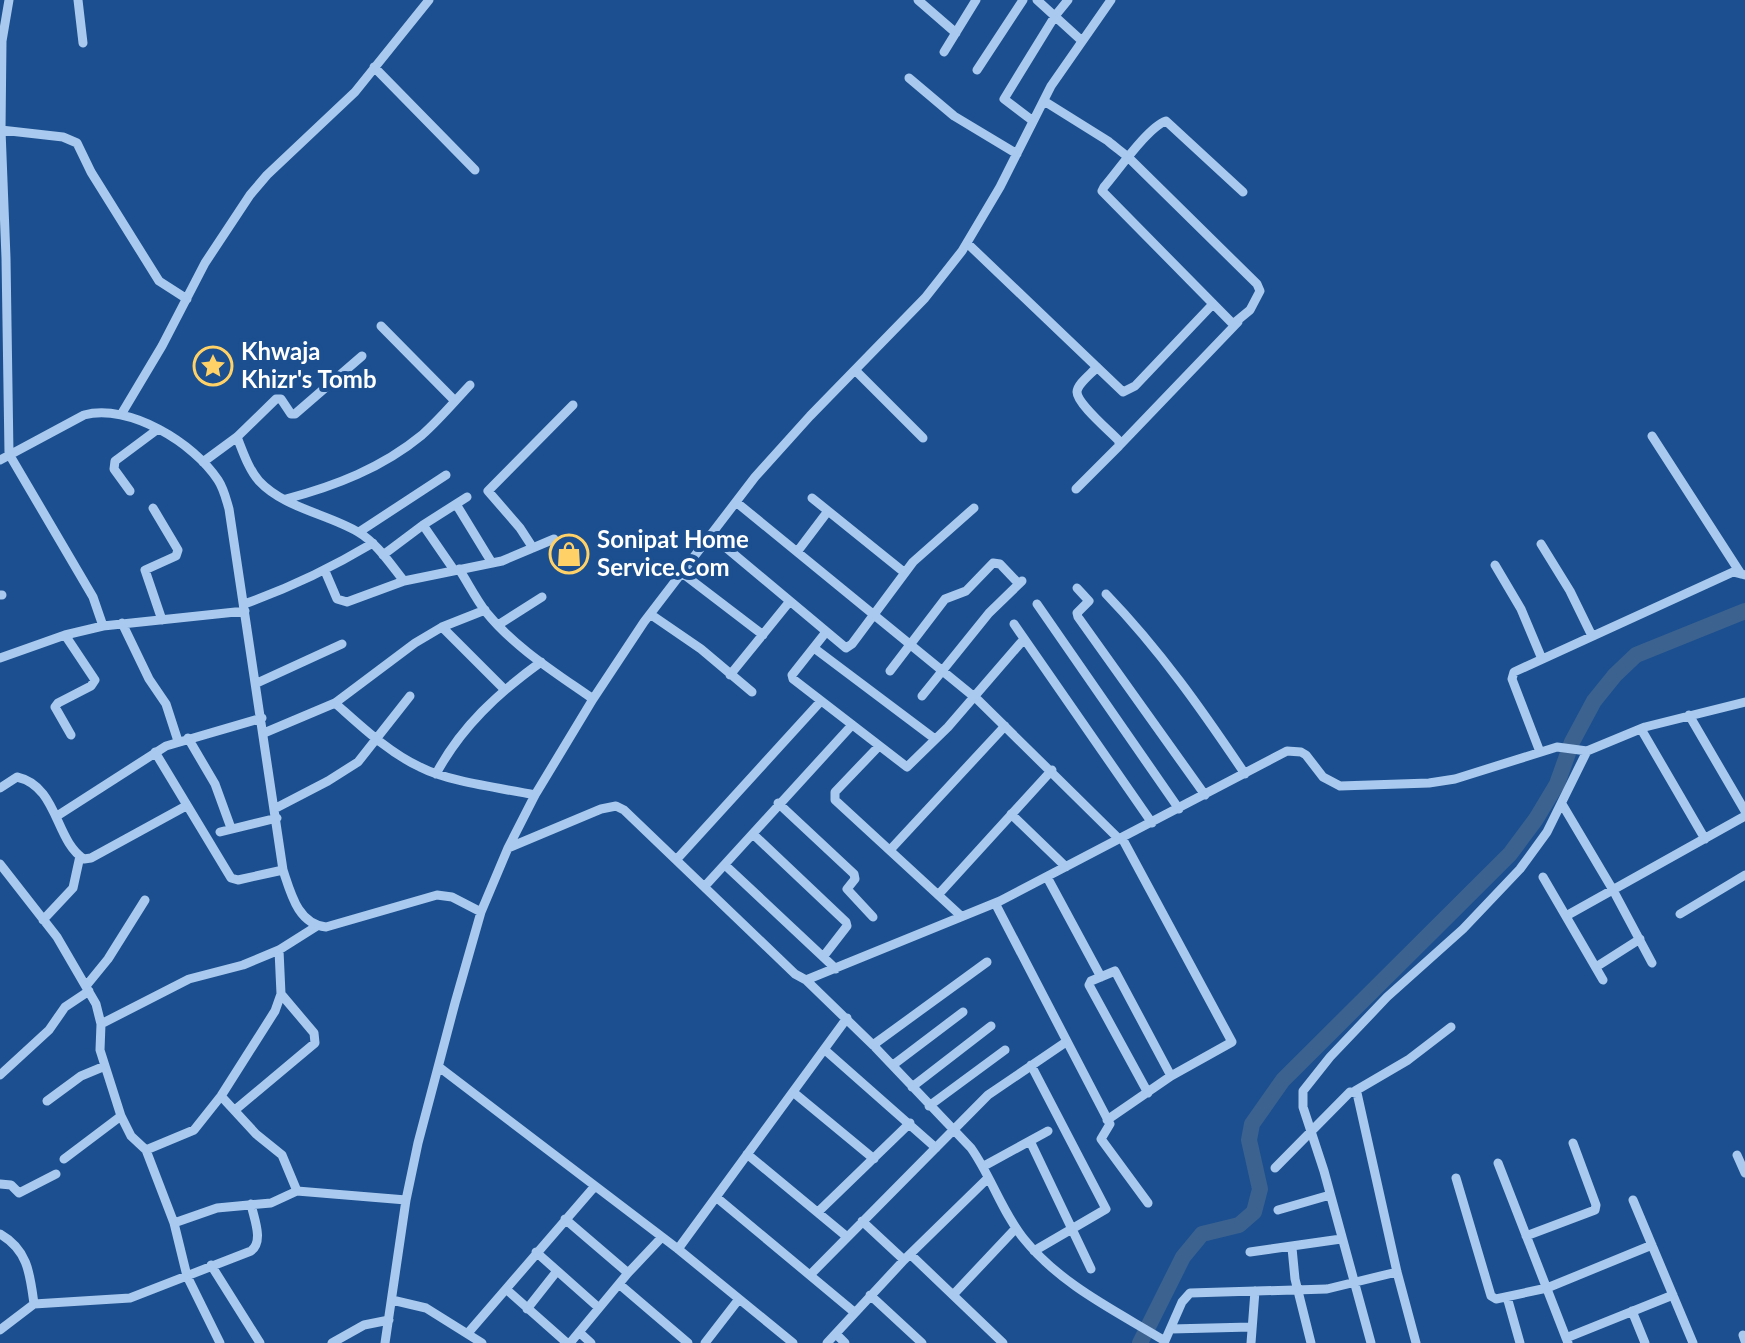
<svg xmlns="http://www.w3.org/2000/svg" width="1745" height="1343" font-family="Lato,sans-serif">
<rect width="100%" height="100%" fill="#1b4f8f"/>
<g fill="none" stroke-linecap="round" stroke-linejoin="round">
<!-- river -->
<path stroke="#3c6290" stroke-width="16" d="M1140 1343 1183 1257 1202 1234 1239 1225 1254 1212 1260 1189 1249 1140 1252 1124 1283 1080 1510 854 1536 819 1557 784 1572 742 1594 701 1615 675 1636 655 1745 611"/>
<!-- minor -->
<path stroke="#a9c9ee" stroke-width="9" d="M9 0 2 41 1 130 6 258 9 454 93 597 103 626
M78 0 83 43
M918 0 956 33
M1037 0 1082 41
M944 52 976 0
M374 67 475 170
M977 70 1023 0
M909 78 954 116 1017 154
M1044 101 1108 141C1115 147 1122 152 1129 158L1130 159 1257 284 1260 291 1250 310 1233 324 1102 191 1104 187C1118 171 1148 127 1166 121L1243 192
M1033 121 1004 99 1055 16 1068 0
M1 130 63 137 77 143 91 172 159 281 187 299
M967 243 1123 392 1135 386 1212 305
M381 326 455 401
M855 370 923 438
M122 413 162 346 205 263 250 195 267 175 355 92 429 0
M1652 436 1741 574
M237 437C243 452 249 470 259 481 284 508 328 514 358 532 377 543 391 565 404 581
M1119 446 1238 322
M0 460 84 415C129 403 194 443 218 480 224 489 226 499 229 509L283 870C291 894 298 924 326 927L437 895 452 897 481 912
M203 462 237 437 276 399H281L291 414H295L362 356
M1076 489 1119 446V441C1111 432 1077 404 1077 392 1077 384 1092 373 1097 367
M130 491 114 469 115 461 158 429
M812 498 905 573
M286 499C335 486 382 468 422 435 439 420 454 402 470 385
M736 502 978 700 1119 839
M456 504 492 563
M153 508 178 550 176 556 145 570 162 620
M423 525 454 570
M359 532 446 475
M711 535 846 648 852 644 913 562 974 508
M1541 544 1570 591 1592 636
M533 548 520 528 488 491 573 405
M797 552 828 511
M383 555 423 525 467 497
M1495 565 1521 609 1542 659
M459 569C468 583 476 599 486 612 514 647 556 673 593 699
M325 571 337 599 347 602 404 581 502 561 554 539
M682 573 763 635
M1077 588 1089 601 1077 613 1078 617 1205 795
M1106 594C1160 650 1202 710 1245 774
M0 595H2
M244 604C290 588 331 568 373 543
M1037 604 1179 809
M650 614 701 649 752 692
M122 623 149 679 166 704 178 741
M1014 624 1152 823
M498 625 542 597
M442 627 504 689
M826 632 792 675 793 679 907 767 948 727 1024 639
M65 635 95 680 91 686 58 703 55 707 71 735
M814 648 935 739
M0 658 65 635 103 626 245 611
M890 671 945 599 966 591 993 563 1000 564 1019 584
M730 675 790 601
M257 683 342 644
M922 696 989 613 1022 581
M335 703C361 726 388 752 420 767 449 782 501 788 535 795
M1689 715 1745 811
M1641 729 1705 839
M264 733 335 703 415 643 442 627 485 610
M188 738 215 784 231 828
M879 746 835 792V800L961 916
M155 752 231 878 238 880 283 870
M1540 752 1512 679 1514 672 1733 572 1745 575
M436 774C461 727 498 693 541 662
M0 788 17 777C58 786 55 841 84 859L91 858 186 806
M778 803 854 874 855 879 847 889 873 917
M1562 804 1613 890 1652 963
M276 808 328 781 358 762 410 696
M1011 814 1066 867
M57 816 166 746 262 718
M220 832 277 818
M754 835 846 922 847 926 823 957
M508 848 601 809 616 806 624 810 795 974 806 980 1000 901 1287 751 1301 752 1306 755 1323 777 1340 786 1429 783 1455 779 1557 747 1587 751 1645 727 1745 702
M890 850 1005 726
M677 859 821 701
M0 864 57 937 96 1004 101 1024 100 1050 121 1116 131 1136 146 1150 174 1223 187 1276 220 1343
M725 865 836 969
M1047 877 1101 977
M1543 877 1603 980
M705 886 852 725
M938 895 1052 770
M995 903 1110 1124 1101 1139 1148 1203
M1680 914 1745 875
M1566 916 1745 816
M43 920 73 888 80 856
M1596 967 1640 939
M806 980 873 1045 971 1148C991 1176 1002 1212 1024 1239 1061 1285 1116 1311 1165 1341
M86 986 108 959 145 900
M101 1024 189 979 243 965 279 950 317 926
M873 1045 987 962
M825 1050 936 1148
M893 1065 963 1012
M1031 1065 1106 1209 1034 1251
M439 1067 678 1249 793 1343
M0 1075 49 1030 65 1007 89 991
M912 1087 991 1026
M1355 1091 1408 1060 1451 1027
M793 1092 874 1159
M1148 1093 1089 985 1091 981 1115 971 1171 1076
M221 1096 256 1134 282 1155 297 1191
M47 1101 81 1076 105 1066
M929 1106 1005 1050
M235 1110 315 1043 314 1033 281 994
M1107 1120 1171 1076 1232 1042 1122 838
M1030 1141 1091 1269
M146 1150 194 1130 221 1096 275 1011 281 994 279 950
M747 1154 846 1236
M1737 1155 1745 1173
M64 1159 121 1116
M1498 1163 1568 1343
M984 1166 1048 1131
M1275 1168 1350 1092 1357 1093 1397 1272 1416 1343
M1456 1178 1491 1296 1496 1299 1547 1288 1652 1245
M0 1184 11 1185 19 1193 56 1174
M716 1197 854 1312
M1633 1200 1693 1343
M1278 1210 1330 1195
M818 1212 910 1123
M565 1219 628 1273
M862 1221 904 1260
M174 1223 217 1208 271 1203 297 1191 406 1200
M0 1234C28 1250 30 1274 34 1304
M1526 1236 1595 1210 1596 1205 1573 1143
M1292 1248 1295 1279 1311 1343
M678 1249 847 1018
M536 1252 599 1308
M1250 1252 1341 1239
M910 1254 1003 1343
M211 1265 260 1343
M811 1274 988 1095 1066 1042
M619 1284 688 1343
M506 1289 567 1343
M870 1295 922 1343
M953 1295 1016 1228
M1507 1297 1520 1343
M392 1300 426 1308 482 1343
M527 1309 557 1271
M1632 1311 1645 1343
M1171 1329 1251 1327
M0 1330 34 1304 130 1298 251 1251C264 1241 254 1219 251 1204
M579 1332 591 1343
M468 1333 595 1186
M836 1334 845 1343
M1743 1335 1745 1341
M1566 1338 1673 1295
M332 1343 364 1325 389 1320
M385 1343 406 1200 418 1143 455 1003 481 912 508 848 535 795 593 699 644 622 755 477 810 416 925 298 962 251 1000 187 1051 86 1111 0
M570 1343 628 1273 662 1237
M705 1343 739 1299
M827 1343 904 1260 988 1178
M1164 1343 1182 1302 1190 1293 1327 1289 1397 1272
M1251 1343 1255 1291
M1371 1343 1324 1171 1303 1107V1091L1330 1057 1387 997 1463 929 1520 869 1547 832 1587 751"/>
</g>
<!-- icons -->
<defs>
<symbol id="sight-ring" viewBox="-11 -11 22 22"><circle r="9.5" fill="#1b4f8f" stroke="#ffd166" stroke-width="1.5"/><path d="M0-6L1.8-2.2L6-1.7L2.9 1.2L3.7 5.4L0 3.3L-3.7 5.4L-2.9 1.2L-6-1.7L-1.8-2.2Z" fill="#ffd166"/></symbol>
<symbol id="shop-ring" viewBox="-11 -11 22 22"><circle r="9.5" fill="#1b4f8f" stroke="#ffd166" stroke-width="1.5"/><path d="M-5-2.5h2.3a2.7 3.5 0 0 1 5.4 0H5L5.5 6h-11ZM-1.5-2.5h3a1.5 2.3 0 0 0-3 0Z" fill="#ffd166"/></symbol>
</defs>
<g fill-rule="evenodd">
<use href="#sight-ring" x="191" y="344" width="44" height="44"/>
<use href="#shop-ring" x="547" y="532" width="44" height="44"/>
</g>
<g text-anchor="middle" stroke-width="8" stroke-linejoin="round" paint-order="stroke">
<!-- poi labels -->
<g font-size="24" font-weight="bold" fill="#fff" stroke="#1b4f8f" text-anchor="start">
<text x="241" y="360">Khwaja<tspan x="241" dy="28">Khizr's Tomb</tspan></text>
<text x="597" y="548">Sonipat Home<tspan x="597" dy="28">Service.Com</tspan></text>
</g>
</g>
</svg>
